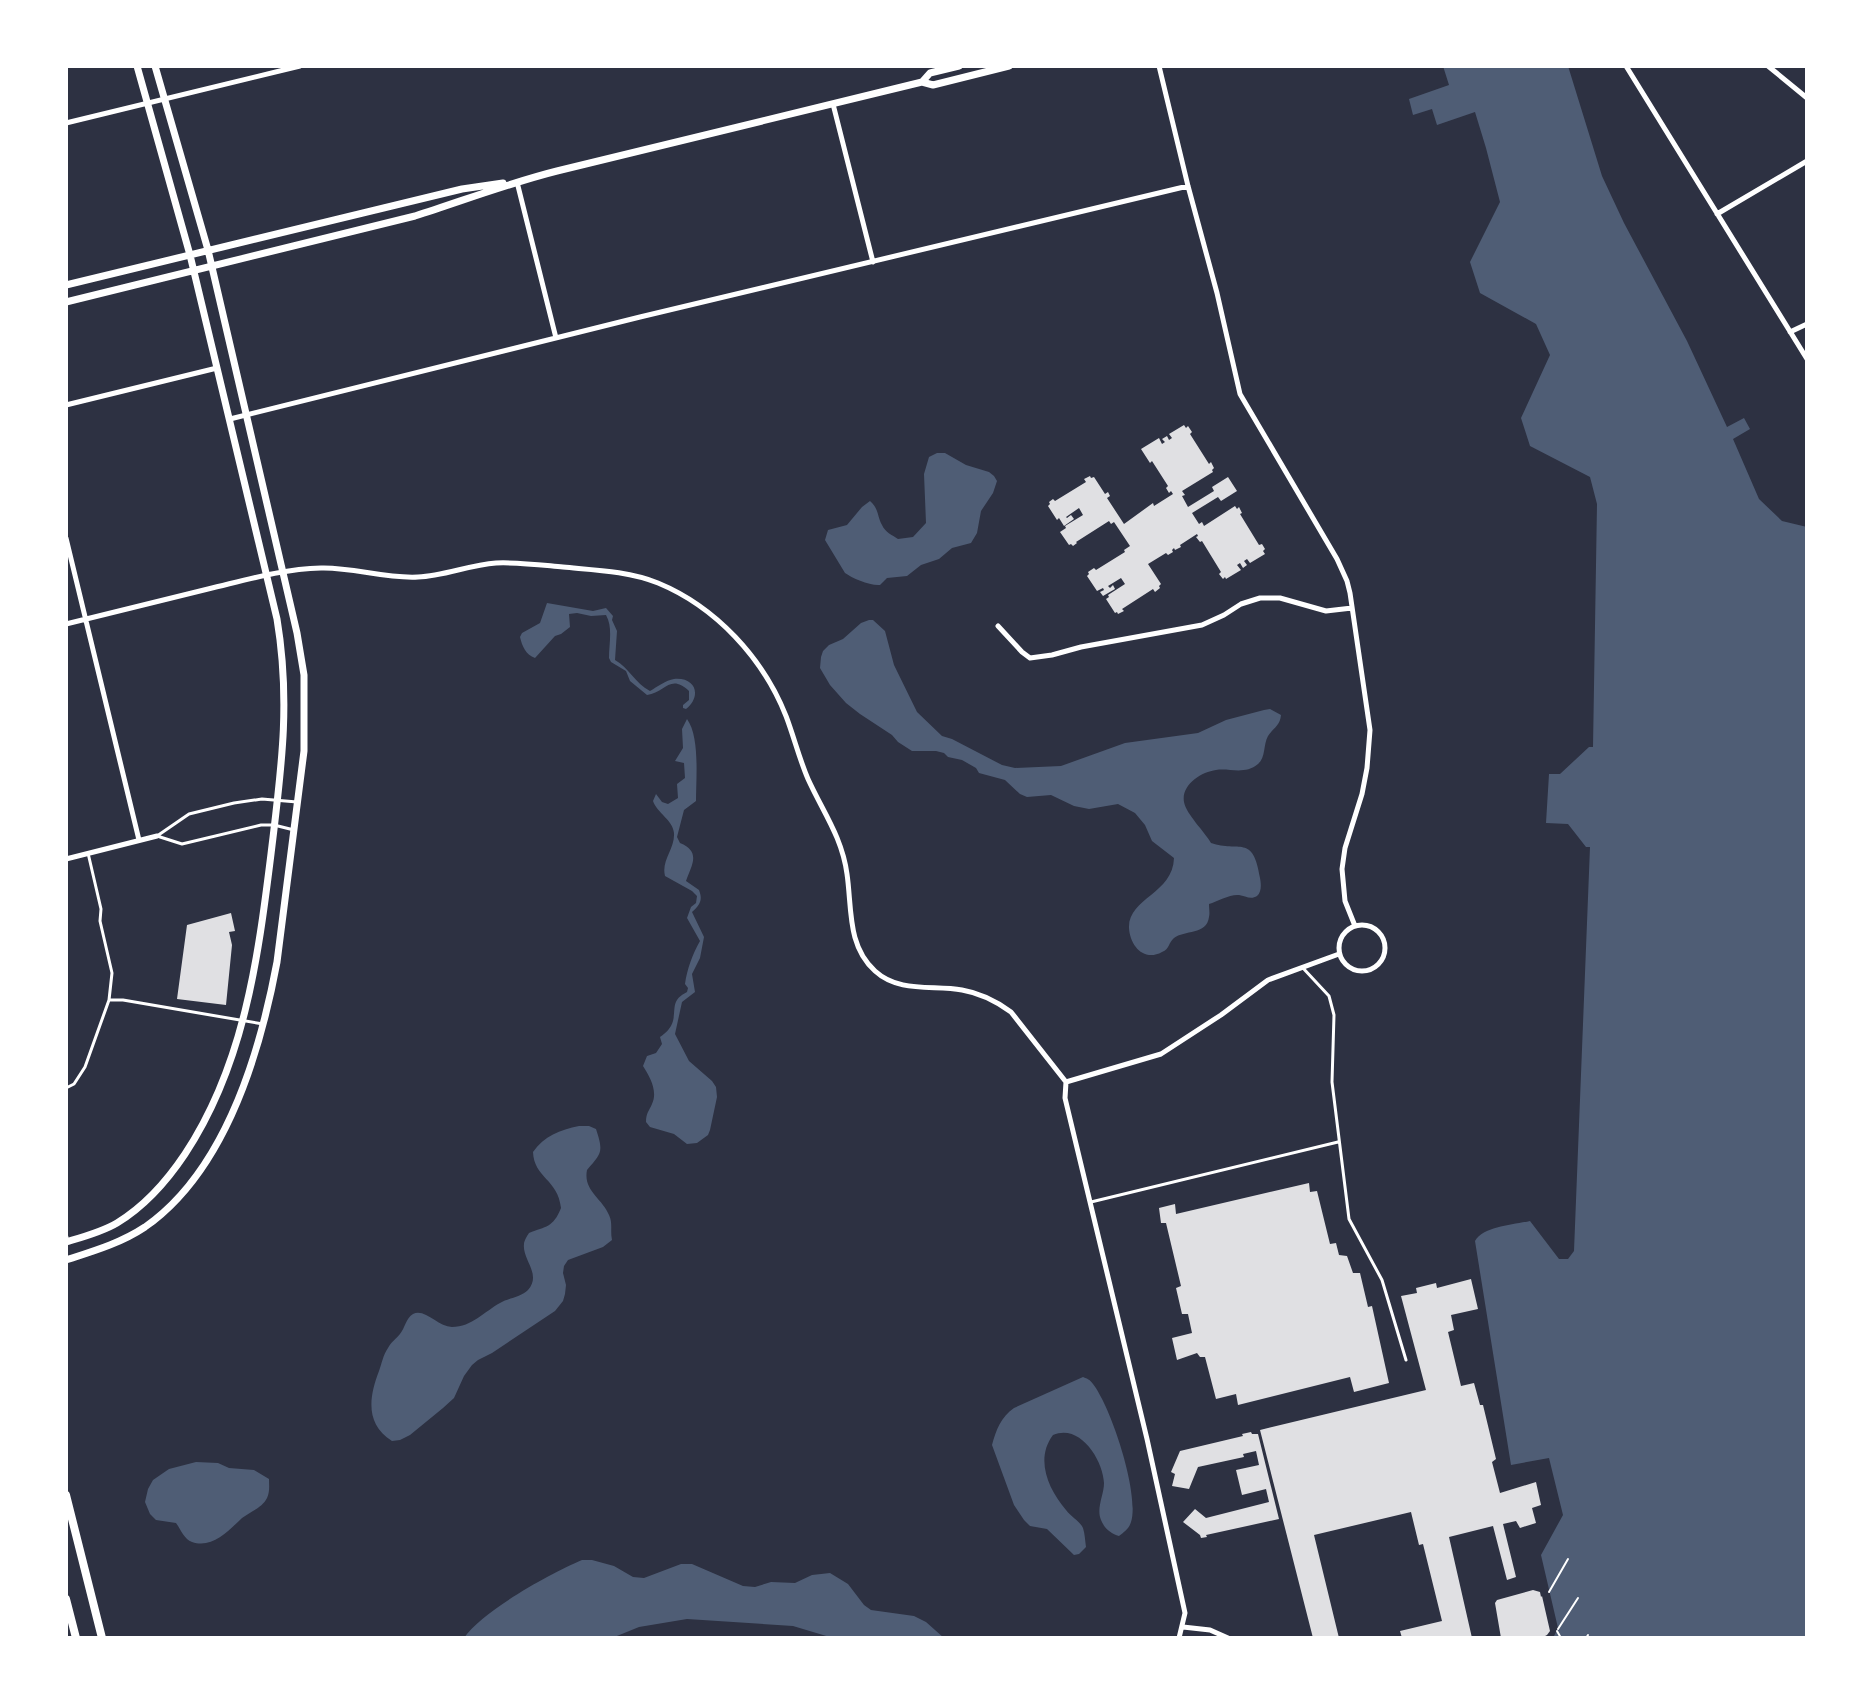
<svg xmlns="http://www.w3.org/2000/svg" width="1873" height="1704" font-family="Rubik,sans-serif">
<rect width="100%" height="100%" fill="#2d3142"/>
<!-- water -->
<path fill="#4f5d75" d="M1443 66H1568L1602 176 1624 223 1687 341 1727 427 1744 418 1750 429 1733 439 1759 499 1782 521 1807 527V1638H1553L1558 1628 1541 1555 1563 1515 1549 1458 1511 1465 1475 1241C1484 1226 1513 1225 1530 1221L1559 1259H1568L1574 1251 1590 847H1586L1568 824 1546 823 1549 774H1560L1589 747H1593L1597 504 1590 477 1530 446 1521 418 1550 355 1536 324 1480 293 1470 262 1500 202 1486 148 1475 112 1437 125 1432 109 1413 115 1409 99 1449 85Z
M937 453H945L966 465 989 472 994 476 997 481 993 493 981 511 977 533 971 543 952 548 939 559 921 565 907 576 887 578 880 585C870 586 852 578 845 573L825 540 828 530 847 525 862 507 870 501C879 509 877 516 882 525 885 532 892 535 898 539L913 537 926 523 924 474 929 457Z
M547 603 593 611 606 608 613 616 612 620 617 631 615 660C629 668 635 683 650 691 657 687 666 680 674 679 696 677 702 696 686 709L683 708V705L689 700V691C670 673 665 693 647 695L630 681 626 671 611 662 609 658C609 644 613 627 606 615L591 616 577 613 569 614 570 627 561 634 555 636 535 658C526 655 522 646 520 637L522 633 540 623Z
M869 620H873L885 631 894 665 917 712 942 736 952 739 1002 765 1015 768 1061 766 1125 743 1198 733 1226 720 1264 710 1270 709 1281 715C1280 726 1274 727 1268 736 1263 745 1266 757 1258 764 1245 775 1230 768 1216 770 1201 772 1181 785 1184 802 1186 814 1205 832 1211 843 1239 853 1253 833 1260 878 1261 883 1262 892 1257 896 1251 900 1245 896 1239 895 1230 894 1218 901 1209 904 1209 909 1210 913 1209 917 1207 935 1184 930 1174 938 1168 943 1170 949 1162 952 1144 962 1130 946 1129 928 1128 898 1173 894 1174 858L1152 841 1145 825 1135 813 1118 804 1089 809 1074 806 1051 795 1027 797 1020 794 1005 780 979 773 976 768 962 760 948 757 944 753 936 751H912L898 742 892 735 860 714 846 703 830 685 820 668 821 657 823 651 829 645 843 639 861 623Z
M687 719C700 737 696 778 696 801L684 810 677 837 680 843C702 852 691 866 686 881L699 890C703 900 700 905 692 912L704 937 700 958 692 974 695 992 682 1002 675 1034 689 1061 712 1081 716 1087 717 1097 710 1130 708 1135 697 1143 687 1144 674 1134 650 1127 646 1122C646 1113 649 1111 652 1104 658 1091 650 1077 643 1066L647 1056 656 1053 662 1044 660 1037C666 1033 671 1028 673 1021 676 1008 671 1000 687 992L688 988 685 984C687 969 693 953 700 941L687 918 691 907 696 903 697 896 692 891 665 876C661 860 675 849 674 833 673 820 657 813 653 801L656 794 662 802 668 804 678 798 677 784 685 778 684 763 675 761 683 748 682 729Z
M579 1126H589L596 1129C604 1153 601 1153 587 1170 583 1191 602 1198 609 1215 613 1223 610 1231 612 1240L603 1247 568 1260 564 1266 563 1273 566 1285 565 1294 563 1301 555 1311 492 1353 478 1360 472 1365 464 1376 454 1398 443 1408 410 1435 400 1440 392 1441C365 1424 369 1397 379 1371 382 1363 383 1355 388 1348 391 1342 396 1339 400 1334 405 1328 406 1318 413 1314 425 1308 438 1327 452 1327 472 1327 485 1311 500 1303 509 1298 521 1297 528 1290 542 1274 522 1260 524 1244 524 1241 527 1236 529 1233 546 1226 553 1228 561 1208 558 1179 534 1178 533 1152 544 1136 560 1130 579 1126Z
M1083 1377C1088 1379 1089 1379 1093 1384 1111 1407 1140 1494 1131 1522 1129 1529 1124 1532 1119 1536 1111 1534 1104 1528 1101 1520 1096 1508 1104 1495 1104 1483 1103 1460 1080 1423 1053 1435 1035 1459 1048 1489 1066 1510 1071 1517 1080 1521 1083 1528 1085 1534 1085 1541 1086 1547L1079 1554 1074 1555 1047 1529 1030 1526 1024 1520 1014 1505 992 1445C996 1430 1001 1417 1014 1408Z
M196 1462 218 1463 229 1468 254 1470 269 1479C269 1485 270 1492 267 1498 262 1508 251 1511 242 1518 229 1530 213 1549 192 1542 184 1539 181 1530 176 1523L156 1520 150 1514 145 1502 148 1489 153 1480 169 1469Z
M582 1560H592L614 1566 633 1577 644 1578 681 1564H692L743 1586 755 1587 771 1582 795 1583 812 1575 830 1573 848 1584 864 1605 871 1610 914 1616 926 1622 944 1638H833L793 1626 687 1619 639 1627 612 1638H464C482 1611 551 1573 582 1560Z"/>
<!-- building -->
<path fill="#e0e0e3" d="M1184 425 1186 428 1188 426 1192 432 1190 434 1209 464 1211 462 1214 468 1212 470 1213 472 1182 491 1185 495 1182 496 1188 507 1214 491 1212 487 1228 477 1237 491 1221 501 1218 497 1192 513 1199 524 1202 522 1204 526 1235 506 1237 509 1239 507 1242 513 1240 514 1259 545 1262 544 1265 549 1263 551 1265 554 1250 563 1247 559 1244 561 1247 565 1243 568 1240 563 1237 565 1241 570 1226 579 1225 577 1223 579 1219 574 1221 572 1202 541 1200 542 1196 537 1198 536 1197 534 1180 545 1181 547 1175 550 1174 548 1172 550 1173 552 1168 555 1166 553 1148 564 1161 584 1159 586 1160 588 1155 592 1153 589 1122 609 1124 611 1118 614 1117 612 1115 613 1106 599 1109 597 1108 595 1125 584 1121 578 1108 586 1110 588 1113 585 1115 589 1103 596 1100 592 1104 590 1103 588 1097 591 1087 576 1089 574 1088 572 1094 568 1096 570 1125 552 1124 550 1130 546 1114 522 1111 524 1109 521 1076 542 1077 543 1073 546 1071 544 1069 545 1060 532 1066 528 1065 526 1083 515 1079 508 1066 517 1067 518 1071 515 1074 519 1064 526 1059 518 1057 520 1048 506 1050 504 1049 502 1053 499 1055 501 1086 482 1084 479 1090 476 1091 478 1094 477 1105 494 1108 492 1110 496 1107 498 1124 524 1153 503 1154 506 1173 494 1171 491 1169 493 1166 488 1168 486 1152 461 1150 463 1141 449 1159 438 1162 444 1165 442 1162 439 1167 436 1169 440 1172 438 1169 434Z
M231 913 235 931 229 932 232 945 226 1005 177 999 187 925Z
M1309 1183 1310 1192 1317 1191 1330 1244 1336 1243 1339 1255 1347 1256 1353 1273H1360L1368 1307 1372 1306 1389 1383 1354 1392 1350 1377 1238 1405 1236 1394 1216 1399 1205 1357H1200L1197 1353 1177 1360 1172 1338 1192 1333 1188 1314H1182L1176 1288 1181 1286 1166 1223H1161L1159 1208 1175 1204 1176 1214Z
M1471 1279 1478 1309 1451 1315 1454 1330 1448 1332 1461 1386 1474 1383 1480 1405H1483L1496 1459 1492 1462 1500 1493 1536 1482 1541 1505 1532 1508 1536 1523 1520 1528 1516 1521 1503 1524 1516 1577 1507 1580 1493 1526 1449 1537 1472 1638H1402L1400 1631 1442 1621 1423 1544 1419 1545 1411 1512 1314 1535 1339 1638H1313L1260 1430 1426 1390 1401 1296 1417 1293 1416 1288 1436 1283 1437 1288Z
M1251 1432 1252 1434H1258L1279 1519 1206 1535 1207 1537 1201 1538 1200 1535 1183 1522 1195 1509 1206 1518 1269 1502 1266 1489 1242 1495 1236 1470 1259 1465 1256 1451 1243 1454 1244 1457 1198 1467 1189 1489 1172 1486 1175 1474 1171 1472 1180 1451 1243 1436 1242 1434Z
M1533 1590 1540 1592 1541 1597 1542 1596 1550 1631 1547 1635 1541 1638H1501L1495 1603 1497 1600Z"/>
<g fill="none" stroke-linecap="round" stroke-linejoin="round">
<!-- path -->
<path stroke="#fff" stroke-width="2" d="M1549 1592 1568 1559
M1558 1629 1578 1598
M1557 1631 1561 1638
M1586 1638 1588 1635"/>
<!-- service -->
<path stroke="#fff" stroke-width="3" d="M157 836 189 814 234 803 262 799 297 802
M157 836 182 844 261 825H274L294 830
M1302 967 1329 996 1334 1015 1332 1082 1349 1219 1382 1280 1406 1360
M109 1000H123L263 1024
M66 1088 74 1084 85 1067 109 1000 112 973 100 921 101 909 88 853
M1091 1202 1338 1142
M66 1234 68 1241"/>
<!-- minor -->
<path stroke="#fff" stroke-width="5" d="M1159 66 1188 186 1217 293 1240 394 1337 559 1347 581 1350 593 1370 730 1367 768 1362 794 1345 848 1342 869 1345 901 1355 926
M1626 66 1807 359
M1768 66 1807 98
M833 104 873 262
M66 123 300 66
M517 182 556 338
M1717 214 1807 161
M1790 332 1807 324
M66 405 217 368
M230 419 640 317 1188 186
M66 538 139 840
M66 624C113 612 161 601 208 589 246 580 282 569 321 568 353 567 385 579 418 577 444 576 469 565 496 563 518 562 541 565 563 567 594 570 628 571 658 583 716 607 763 658 786 716 794 737 799 758 808 779 823 812 842 837 847 874 852 908 847 946 875 971 899 993 932 985 962 990 980 993 996 1001 1011 1012L1066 1082 1065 1098 1147 1439 1185 1613 1179 1638
M998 626 1022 652 1030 658 1052 655 1081 647 1202 625 1224 615 1241 604 1260 598H1280L1326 611 1352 608
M66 859 157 836
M1339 948a23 23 0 1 1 46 0a23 23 0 1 1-46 0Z
M1066 1082 1161 1054 1221 1015 1268 980 1339 954
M1183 1627 1210 1630 1228 1638"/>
<!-- secondary -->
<path stroke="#fff" stroke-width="7" d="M922 82 930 73 959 66
M66 285 462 189 503 183
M66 302 415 216C462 201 509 183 557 171L922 82 933 85 1009 66
M66 1242C83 1237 102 1232 117 1223 145 1206 167 1181 185 1154 244 1065 258 959 271 854 281 771 291 703 277 619L190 255 137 66
M66 1260C94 1251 121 1243 145 1227 225 1171 260 1053 277 962L304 751V675L297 633 208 250 155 66"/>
<!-- primary -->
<path stroke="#fff" stroke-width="8" d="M66 1495 102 1638
M66 1599 76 1638"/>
</g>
<!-- border -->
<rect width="1873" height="1704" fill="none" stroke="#ffffff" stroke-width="136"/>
</svg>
